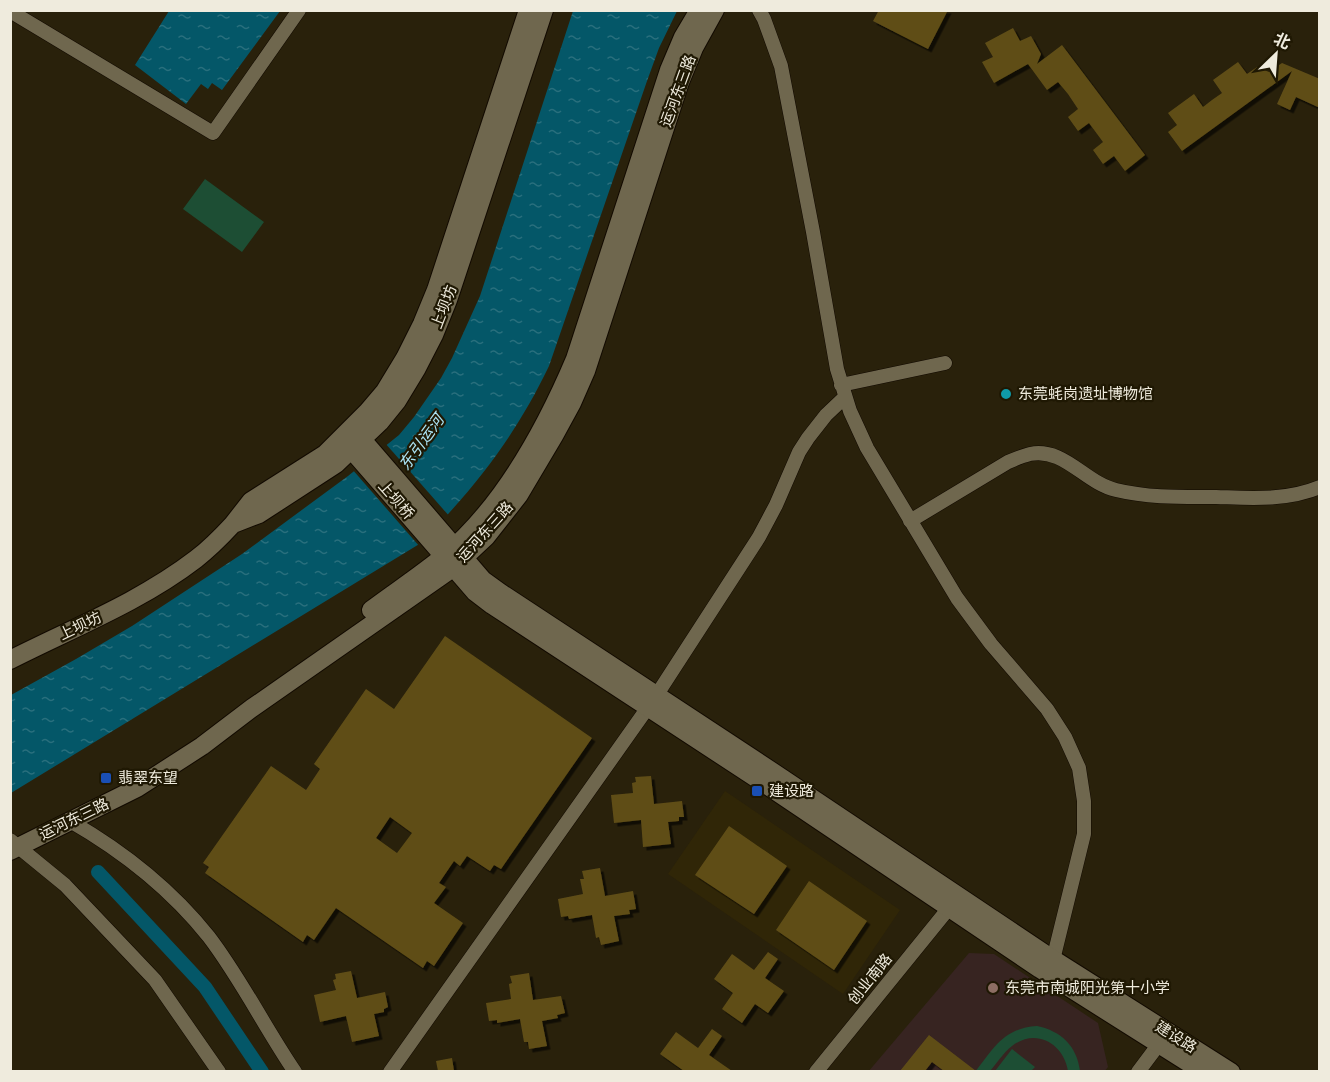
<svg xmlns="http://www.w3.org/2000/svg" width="1330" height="1082" font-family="Raleway,'Noto Sans SC',sans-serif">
<defs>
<pattern id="water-ripples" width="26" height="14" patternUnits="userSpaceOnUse" patternTransform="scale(1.5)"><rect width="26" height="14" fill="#045768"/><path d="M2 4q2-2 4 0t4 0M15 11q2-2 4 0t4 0" fill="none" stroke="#296f7d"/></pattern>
<filter id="shadow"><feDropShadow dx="3.5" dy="3.5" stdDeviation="0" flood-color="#0009"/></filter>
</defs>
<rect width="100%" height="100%" fill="#29210b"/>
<!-- built -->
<path fill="#302607" d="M725 791 900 910 843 994 668 874Z"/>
<!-- education -->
<path fill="#372421" d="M969 953 994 954 1098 1023 1108 1067 1104 1072H868Z"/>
<!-- pitch -->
<path fill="#1d4e34" d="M205 179 264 222 242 252 183 209Z
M1037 1026C1061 1031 1077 1046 1080 1071H1068C1064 1044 1036 1027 1012 1046 1003 1053 997 1063 990 1071L975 1072C994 1048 1004 1028 1037 1026Z
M1012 1049 1035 1067 1031 1071H995Z"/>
<!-- water -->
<path fill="url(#water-ripples)" d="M169 11V10L280 11 222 90 212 83 208 89 201 84 186 104 135 65Z
M573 11H677L659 48 647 81 549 366C515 437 475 487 421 543L11 793V695L76 659 132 626 242 554 348 476 399 435 414 417 441 378 452 358 480 296Z"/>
<!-- pier -->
<path fill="#29210b" d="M385 443 450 517 420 547 352 469Z"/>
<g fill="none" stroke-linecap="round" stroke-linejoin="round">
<!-- canal -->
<path stroke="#045768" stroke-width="14" d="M98 872 205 987 262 1072"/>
</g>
<!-- building -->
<path fill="#5f4d18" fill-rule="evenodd" filter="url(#shadow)" d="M879 10H948L928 49 873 21Z
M1013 28 1020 41 1031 36 1041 54 1037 64 1062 45 1145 155 1125 171 1114 156 1103 164 1093 150 1103 142 1089 123 1078 131 1068 117 1078 109 1068 94 1058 82 1047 90 1028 64 994 83 982 62 993 57 985 43Z
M1238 62 1247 74 1257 67 1269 72 1282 63 1320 79V108L1296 97 1290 110 1277 104 1292 71 1182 151 1168 132 1177 125 1168 113 1194 94 1203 107 1212 100 1222 93 1213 80Z
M445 636 592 738 501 869 494 865 490 871 467 856 460 866 454 861 439 883 446 887 434 903 463 923 434 966 427 961 423 968 336 908 314 940 307 935 303 942 205 873 209 867 203 863 271 766 306 790 320 769 314 764 366 689 394 709ZM390 817 412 833 397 853 376 838Z
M651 776 654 804 682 801 684 817H679V821L668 822 671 844 643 847 641 820 614 823 611 795 633 793 632 783 636 782 635 777Z
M729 826 787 866 754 914 695 875Z
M600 868 605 896 633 891 636 909 629 910 630 914 614 916 619 941 601 945 599 937 596 938 592 915 569 919 568 916 561 917 558 899 583 894 580 879H584L582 871Z
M809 881 867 921 834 970 776 930Z
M768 952 778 959 765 978 784 991 768 1013 755 1004 742 1023 722 1009 733 993 714 979 732 954 754 970Z
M351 971 357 998 385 992 388 1007 384 1009V1012L374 1014 379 1036 352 1042 346 1016 320 1022 314 995 336 990 333 980 336 979 335 974Z
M529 973 533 1000 561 996 565 1013 557 1015 558 1018 542 1021 547 1046 529 1049 528 1042H524L520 1019 497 1023V1020L489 1021 486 1003 511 999 509 984 512 983 510 976Z
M712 1029 722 1036 709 1055 732 1071H684L660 1054 676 1032 698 1048Z
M929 1035 976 1071H944L932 1062 925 1071H900Z
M452 1058 454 1071H438L436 1061Z"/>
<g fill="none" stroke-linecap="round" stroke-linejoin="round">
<defs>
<path id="street" d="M759 10 764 19 781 66 813 232 837 369 850 411 867 448 957 598 991 644 1047 709 1065 737 1079 768 1084 801V834L1053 960
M10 11 213 133 299 10
M841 385 945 363
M910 521 1008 462C1015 459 1022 456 1030 454 1064 447 1085 483 1116 490 1149 498 1182 497 1216 497 1251 498 1286 501 1320 487
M70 821C124 852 170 888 209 937 241 979 265 1028 295 1072
M10 840 65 885 155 980 219 1072
M390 1072 656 696 759 537 776 505 799 452 808 438 826 415 845 397
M816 1072 949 908
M1138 1072 1159 1044"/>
<path id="secondary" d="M528 10 436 290 422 324 405 358 385 391 368 411 325 454 251 501 233 524 259 514 336 464 380 422 397 401 417 368 434 335 448 300 544 10
M354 430 483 580 501 593 773 772 1048 956 1231 1072
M344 441 475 592 492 605 765 784 1040 969 1203 1072
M371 610C395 592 421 575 444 556 504 506 545 430 575 359L669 70 683 37 699 10
M10 660C73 628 140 602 196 559 209 549 221 537 233 524
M10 851 137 788 202 746 252 708 454 567 486 537 519 495 554 436 572 403 586 371 680 82 694 48 715 10"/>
</defs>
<!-- street casing -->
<use href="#street" stroke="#120a00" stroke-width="15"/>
<!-- secondary casing -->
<use href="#secondary" stroke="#120a00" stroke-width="20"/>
<!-- street -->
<use href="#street" stroke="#6f674e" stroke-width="14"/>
<!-- secondary -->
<use href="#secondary" stroke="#6f674e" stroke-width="18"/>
</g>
<!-- markers -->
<circle fill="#0f9aa8" stroke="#1f1803" stroke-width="2" cx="1006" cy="394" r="6"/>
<g fill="#1a4fb4" stroke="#1f1803" stroke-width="2">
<rect x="100" y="772" width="12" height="12" rx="3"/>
<rect x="751" y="785" width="12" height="12" rx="3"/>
</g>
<circle fill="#8d6e63" stroke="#1f1803" stroke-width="2" cx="993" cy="988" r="6"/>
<g text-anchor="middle" stroke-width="4.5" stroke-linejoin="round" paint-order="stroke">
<!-- street labels -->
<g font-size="15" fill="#efebdd" stroke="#1f1803">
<text transform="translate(678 91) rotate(-70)" y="5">运河东三路</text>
<text transform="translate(444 307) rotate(-69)" y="5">上坝坊</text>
<text transform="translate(396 500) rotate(49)" y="5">上坝桥</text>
<text transform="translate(485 532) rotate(-48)" y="5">运河东三路</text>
<text transform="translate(80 626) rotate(-26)" y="5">上坝坊</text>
<text transform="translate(74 819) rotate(-26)" y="5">运河东三路</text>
<text transform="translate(870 979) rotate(-51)" y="5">创业南路</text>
<text transform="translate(1176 1037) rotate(32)" y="5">建设路</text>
</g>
<!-- poi labels -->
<g font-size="15" fill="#efebdd" stroke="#1f1803" text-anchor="start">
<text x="1018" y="399">东莞蚝岗遗址博物馆</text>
<text x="118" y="783">翡翠东望</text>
<text x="769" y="796">建设路</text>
<text x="1005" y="993">东莞市南城阳光第十小学</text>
</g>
<!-- water labels -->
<g font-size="16" font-style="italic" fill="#ace4f5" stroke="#1f1803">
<text transform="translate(421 442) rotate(-54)" y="6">东引运河</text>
</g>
</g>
<!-- border -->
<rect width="1330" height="1082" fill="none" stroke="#efebdd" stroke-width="24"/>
<!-- north arrow -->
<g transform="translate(1276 54) rotate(25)" stroke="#1f1803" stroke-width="4.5" paint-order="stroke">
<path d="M0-4.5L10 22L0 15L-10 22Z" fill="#efebdd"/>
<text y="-9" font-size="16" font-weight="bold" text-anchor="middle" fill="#efebdd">北</text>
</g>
</svg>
